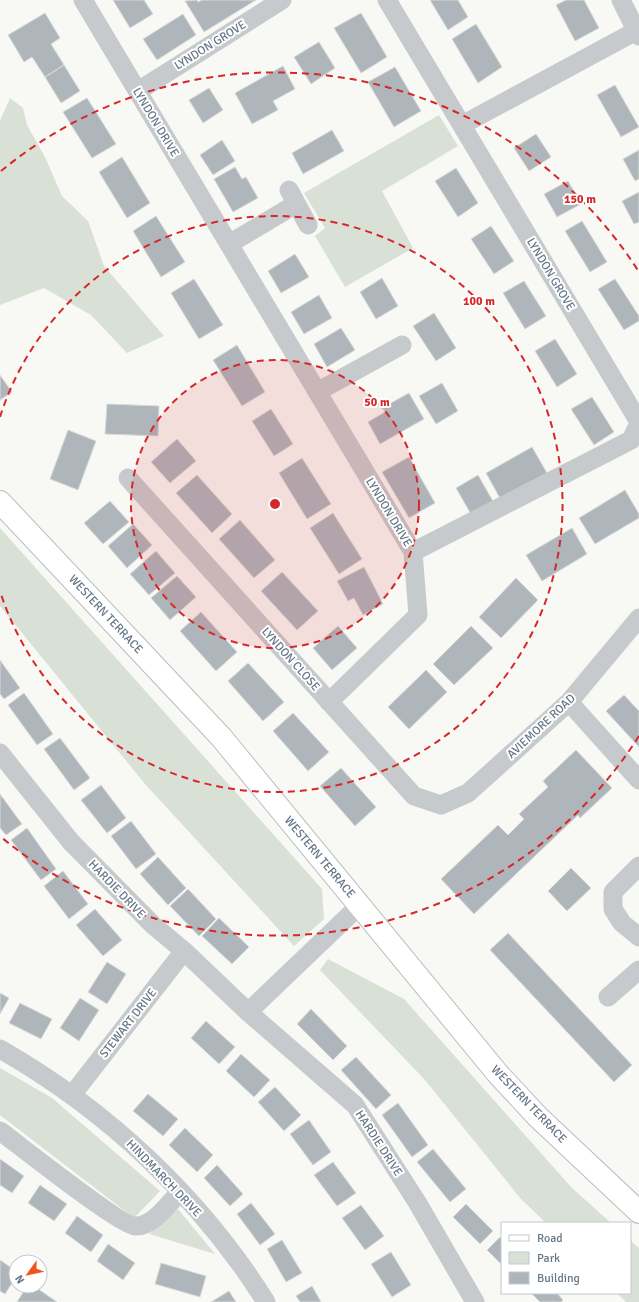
<svg xmlns="http://www.w3.org/2000/svg" width="639" height="1302" font-family="Signika,sans-serif">
<rect width="100%" height="100%" fill="#f8f8f5"/>
<!-- green -->
<path fill="#d9e0d6" d="M10 98 23 108 27 125 45 157 62 196 88 221 104 266 164 336 127 353 91 315 44 288 0 305V121Z
M439 115 458 146 382 191 413 248 345 287 315 236 325 228 304 193Z
M0 528 322 889 324 919 294 946 145 784 0 606Z
M328 959 404 999 572 1188 611 1223H546L521 1199 425 1080 320 970Z
M0 1068 52 1098 160 1191 134 1218 0 1115Z
M178 1209 215 1254 149 1234Z
M630 1240 639 1248V1302H626L617 1293H630Z"/>
<!-- building -->
<path fill="#aeb6bc" stroke="#dadad7" d="M113 0H144L153 14 130 28Z
M197 0 198 2 202 0H256L204 32 185 1Z
M430 0H458L468 17 448 30Z
M566 0H584L599 28 575 41 556 5Z
M45 13 60 38 51 44 64 65 45 77 32 57 24 62 8 35Z
M361 13 387 57 361 73 334 28Z
M183 14 196 35 157 60 143 39Z
M476 24 502 67 478 83 452 39Z
M319 42 335 68 311 84 294 57Z
M64 65 80 91 61 103 45 77Z
M283 66 295 89 273 101 278 110 252 124 235 93Z
M395 67 421 111 394 127 368 82Z
M615 85 639 127 621 137 597 95Z
M209 88 223 110 203 123 189 100Z
M87 98 116 144 92 158 63 112Z
M332 130 344 151 303 174 292 153Z
M536 134 551 157 529 171 514 148Z
M222 140 235 161 213 175 200 155Z
M639 150V179L635 181 623 159Z
M122 157 150 203 127 218 99 172Z
M235 167 242 179 246 177 258 198 233 212 214 179Z
M456 168 478 203 458 217 435 181Z
M568 181 581 204 557 217 544 194Z
M639 192V222L634 224 622 201Z
M156 216 185 262 161 277 133 231Z
M582 221 607 262 590 272 565 231Z
M491 226 514 261 494 274 471 239Z
M295 254 309 277 281 293 268 271Z
M382 278 398 306 376 319 360 292Z
M194 279 223 325 199 339 171 293Z
M615 279 639 316V321L624 330 598 289Z
M524 281 546 316 525 329 503 293Z
M319 295 332 318 304 334 291 312Z
M434 313 456 348 436 361 413 326Z
M341 328 355 350 327 367 314 344Z
M555 339 577 374 557 387 535 351Z
M237 345 265 392 242 406 213 360Z
M0 375 12 392 0 400Z
M442 383 458 411 436 424 419 396Z
M409 393 424 419 380 444 368 422 385 412 382 408Z
M592 397 614 432 594 445 571 409Z
M107 404 159 406 158 436 105 434Z
M271 409 293 444 274 456 252 421Z
M68 430 96 441 78 490 50 479Z
M177 439 196 461 170 483 151 462Z
M532 447 547 473 501 500 486 473Z
M409 457 435 503 409 518 382 472Z
M302 458 331 504 307 519 279 473Z
M197 475 232 514 212 533 176 493Z
M478 475 494 503 472 516 456 488Z
M625 490 639 514V518L595 544 579 518Z
M110 501 129 522 103 544 84 523Z
M333 513 362 559 339 574 310 528Z
M240 520 275 560 254 578 219 539Z
M133 524 152 545 127 568 108 546Z
M572 528 587 554 542 581 526 555Z
M156 551 175 573 149 595 130 574Z
M364 567 383 604 363 615 354 598 348 601 337 581Z
M282 572 318 611 297 630 261 591Z
M177 576 196 597 170 620 151 598Z
M516 578 538 600 501 638 479 617Z
M201 612 237 652 216 671 180 631Z
M338 626 357 648 332 670 313 648Z
M471 626 493 648 454 685 433 664Z
M0 660 20 688 4 699 0 694Z
M248 663 284 702 263 721 228 681Z
M426 670 447 692 409 729 388 707Z
M24 693 53 734 37 745 8 705Z
M624 695 639 711V747L606 711Z
M293 713 329 752 308 771 273 731Z
M60 738 90 778 74 790 44 749Z
M576 750 612 788 580 818 578 815 474 914 441 879 498 825 508 835 524 819 519 814 548 787 543 781Z
M341 768 376 807 355 826 320 786Z
M101 785 126 818 107 833 81 800Z
M0 794 22 824 6 835 0 828Z
M131 821 156 854 136 869 111 836Z
M27 828 56 869 41 880 11 840Z
M158 857 186 888 168 905 140 874Z
M571 868 591 888 567 911 548 891Z
M63 871 88 904 69 919 44 886Z
M188 889 216 919 199 936 170 906Z
M95 909 122 940 103 956 76 925Z
M219 918 249 947 232 964 202 936Z
M508 933 632 1065 614 1082 490 950Z
M107 962 126 974 107 1004 88 992Z
M0 993 9 998 0 1014Z
M80 998 99 1010 79 1041 60 1028Z
M20 1003 52 1019 41 1039 9 1023Z
M311 1009 347 1046 333 1060 297 1024Z
M206 1021 235 1047 219 1064 191 1038Z
M241 1054 270 1080 254 1097 226 1071Z
M356 1057 391 1095 376 1109 341 1070Z
M275 1087 301 1115 284 1131 258 1102Z
M148 1094 178 1119 163 1136 133 1111Z
M398 1103 428 1145 412 1157 382 1115Z
M309 1120 331 1152 313 1165 290 1134Z
M185 1128 213 1155 197 1172 169 1145Z
M433 1149 466 1189 450 1202 417 1162Z
M0 1159 24 1176 12 1193 0 1185Z
M333 1162 356 1193 337 1206 314 1175Z
M217 1165 243 1194 230 1206 204 1178Z
M40 1185 67 1204 54 1221 28 1203Z
M251 1203 275 1234 260 1245 237 1214Z
M466 1204 493 1231 480 1244 453 1217Z
M361 1205 384 1236 365 1250 342 1218Z
M77 1216 103 1235 91 1252 65 1233Z
M500 1237 502 1240V1265L487 1250Z
M282 1240 302 1273 286 1282 267 1249Z
M108 1244 135 1263 123 1280 97 1261Z
M391 1252 411 1285 392 1297 371 1264Z
M0 1260 16 1271V1277L5 1294 0 1291Z
M161 1263 206 1276 200 1297 155 1284Z
M27 1286H34L57 1302H17Z
M312 1286 321 1302H300L296 1296Z
M229 1291 236 1302H211Z
M531 1293H557L563 1300 561 1302H540Z"/>
<g fill="none" stroke-linecap="round" stroke-linejoin="round">
<defs>
<path id="major" d="M0 502 221 737 498 1074 538 1117 639 1212"/>
</defs>
<!-- major casing -->
<use href="#major" stroke="#b9bdc1" stroke-width="24"/>
<!-- minor -->
<path stroke="#c6cacd" stroke-width="19" d="M83 0 413 552 418 615 329 702
M387 0 639 422
M621 0 639 36
M138 91 282 0
M462 125 636 31
M289 190 308 225
M229 244 296 204
M317 392 402 345
M128 478 414 796 441 805 468 793 569 702 639 618
M413 552 631 440 639 423
M569 702 639 780
M0 753 71 842 153 925 184 951 248 1012 355 1105 417 1202 475 1302
M639 866 613 892V909L622 923 639 937
M608 997 639 970
M248 1012 360 905
M0 1049C107 1110 200 1197 266 1302
M72 1095 184 951
M0 1131C19 1145 121 1226 135 1226 153 1227 169 1203 180 1192"/>
<!-- major -->
<use href="#major" stroke="#fff" stroke-width="22"/>
</g>
<!-- distance rings -->
<circle cx="275" cy="504" r="144" fill="#d62828" fill-opacity=".12"/>
<g fill="none" stroke="#d62828" stroke-width="2" stroke-dasharray="7 5">
<circle cx="275" cy="504" r="144"/>
<path d="M0 417A288 288 0 1 1 0 591"/>
<path d="M639 736A431 431 0 0 1 1 837M1 171A431 431 0 0 1 639 272"/>
</g>
<g text-anchor="middle" stroke-width="4" stroke-linejoin="round" paint-order="stroke">
<!-- street labels -->
<g font-size="12" fill="#657788" stroke="#fff">
<text transform="translate(210 45) rotate(-32)" y="4">LYNDON GROVE</text>
<text transform="translate(156 122) rotate(59)" y="4">LYNDON DRIVE</text>
<text transform="translate(551 274) rotate(59)" y="4">LYNDON GROVE</text>
<text transform="translate(389 512) rotate(59)" y="4">LYNDON DRIVE</text>
<text transform="translate(106 614) rotate(47)" y="4">WESTERN TERRACE</text>
<text transform="translate(291 659) rotate(48)" y="4">LYNDON CLOSE</text>
<text transform="translate(541 726) rotate(-43)" y="4">AVIEMORE ROAD</text>
<text transform="translate(320 857) rotate(50)" y="4">WESTERN TERRACE</text>
<text transform="translate(117 889) rotate(46)" y="4">HARDIE DRIVE</text>
<text transform="translate(128 1023) rotate(-52)" y="4">STEWART DRIVE</text>
<text transform="translate(529 1104) rotate(46)" y="4">WESTERN TERRACE</text>
<text transform="translate(379 1143) rotate(57)" y="4">HARDIE DRIVE</text>
<text transform="translate(164 1178) rotate(46)" y="4">HINDMARCH DRIVE</text>
</g>
</g>
<circle cx="275" cy="504" r="6" fill="#d62828" stroke="#fff" stroke-width="2"/>
<g font-size="12" text-anchor="middle" font-weight="bold" fill="#d62828" stroke="#fff" stroke-width="4" stroke-linejoin="round" paint-order="stroke">
<text x="580" y="203">150 m</text>
<text x="479" y="305">100 m</text>
<text x="377" y="406">50 m</text>
</g>
<!-- legend -->
<rect x="501" y="1222" width="130" height="72" fill="#ffffff" stroke="#c1c9cf"/>
<rect x="509" y="1235" width="20" height="6" fill="#ffffff" stroke="#c1c9cf"/>
<text x="537" y="1242" font-size="12" fill="#657788">Road</text>
<rect x="509" y="1252" width="20" height="12" fill="#d9e0d6" stroke="#c1c9cf"/>
<text x="537" y="1262" font-size="12" fill="#657788">Park</text>
<rect x="509" y="1272" width="20" height="12" fill="#aeb6bc" stroke="#c1c9cf"/>
<text x="537" y="1282" font-size="12" fill="#657788">Building</text>
<!-- north arrow -->
<g transform="translate(28 1274) rotate(237)"><circle r="19" fill="#ffffff" stroke="#c1c9cf"/>
<path d="M0-3L7 15L0 10L-7 15Z" fill="#ef561e"/>
<text y="-6" font-size="11" font-weight="bold" text-anchor="middle" fill="#657788">N</text>
</g>
</svg>
